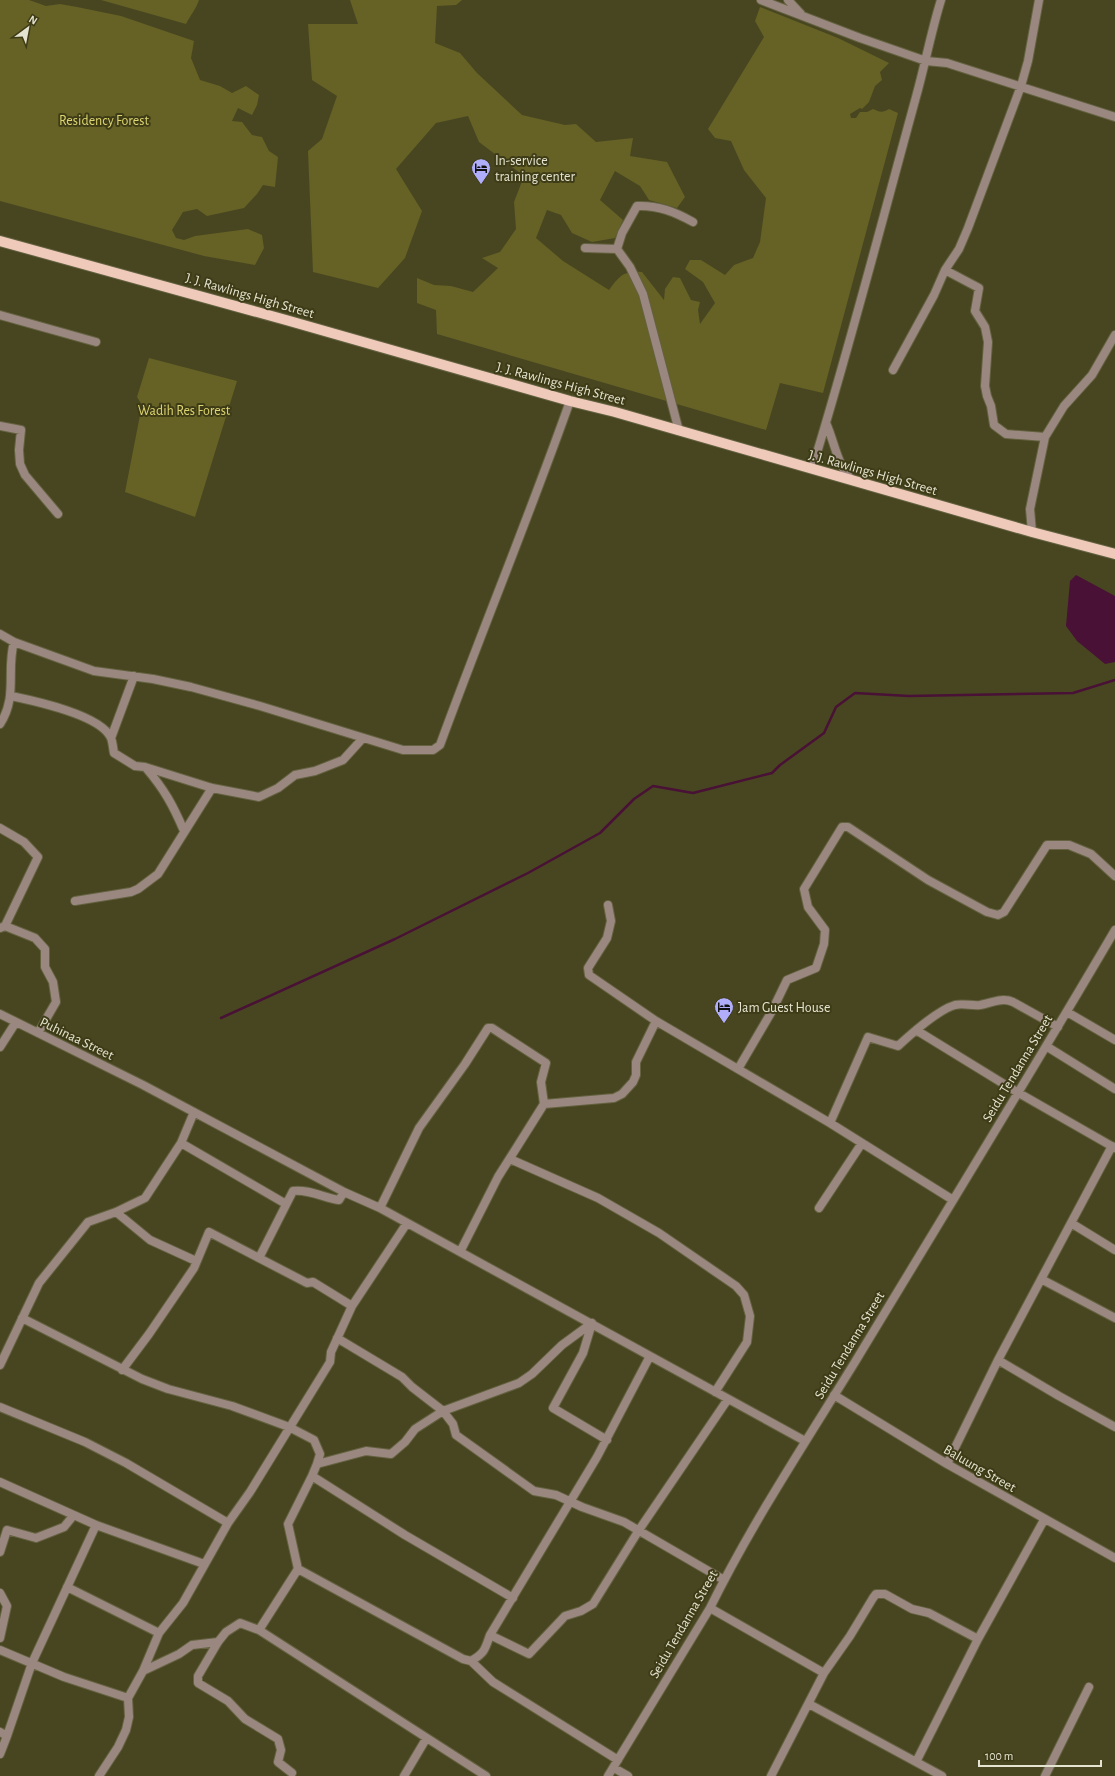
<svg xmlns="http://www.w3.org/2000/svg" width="1115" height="1776" font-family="'Alegreya Sans',sans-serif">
<rect width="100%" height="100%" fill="#484621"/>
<!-- green -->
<path fill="#666125" d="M0 0H29L46 6 60 4 77 7 121 16 194 41 191 58 200 80 220 86 232 93 246 86 259 95 257 105 252 115 238 108 232 121 242 122 252 135 262 137 269 151 278 157 275 187 263 185 257 194 244 208 207 216 197 209 183 212 172 230 176 238 184 240 195 236 248 229 262 235 264 248 255 265 204 256 0 201Z
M101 0H199C196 9 190 16 186 24Z
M350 0H462L456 5 437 6 435 43 460 53 477 73 522 115 565 125 576 124 596 142 633 138 630 156 667 162 685 197 677 208 649 200 640 186 615 171 600 200 623 220 615 238 592 242 572 233 561 215 547 210 536 238 563 261 609 290C619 276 624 270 642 272L664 300 665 289 673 277 680 278 691 300 700 302 698 310 700 324 715 303 703 282 685 269 690 260H701L725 275 734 265 753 258 760 242 766 198 744 170 731 141 715 138 708 129 764 37 755 21 760 7 838 38 889 63 880 72 882 80 875 86 869 102 862 109 860 108 850 114 851 118H856L860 112H867L873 109C880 112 882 113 889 109L898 113 823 393 780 383 766 430 437 334 436 310 417 303V278L434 285 451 286 473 292 498 268 482 258 500 252 516 229 514 202 524 176 479 142 468 116 436 123 396 169 422 211 405 258 378 288 313 272 308 151 322 139 337 96 312 80 308 24H358Z
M149 358 237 381 195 517 125 492 142 405 137 397Z"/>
<!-- water -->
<path fill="#481135" d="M1076 575 1115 596V662L1105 664 1077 641 1066 626 1070 581Z"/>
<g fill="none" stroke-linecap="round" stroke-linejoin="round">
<!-- stream -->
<path stroke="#481135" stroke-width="2.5" d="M221 1018 395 939 528 873 600 833 634 799 653 786 693 793 772 773 780 765 824 733 836 707 855 693 909 696 1073 693 1115 680"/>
<defs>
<path id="minor" d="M761 0 860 38 926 61 947 63 1115 117
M788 0 801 14
M585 248 617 249
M945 270 979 288 975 311 985 327 988 342 985 386 987 396 991 406 994 425 1006 434 1045 437 1030 509 1032 532
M0 315 96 342
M893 370 934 295 945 270 959 249 968 228 1021 86 1028 61 1039 0
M826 423C835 443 837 466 853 481
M0 426 21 430 19 450 20 464 25 475 58 514
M679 431 643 294 630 267 617 249 622 233 637 206C658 205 675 212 693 222
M1045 437 1064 406 1092 375 1115 335
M812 469C850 346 882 221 916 97 925 65 931 32 941 0
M0 634 14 642 94 671 153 679 191 687 260 706 403 750H433L440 745C482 630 529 517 570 401
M11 696C35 701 101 715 111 738 113 743 113 749 114 753L135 766 145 767 212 788 259 797 278 788 295 775 315 771 343 760 363 738
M0 724C18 697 6 670 14 642
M111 738 134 676
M146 768C164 789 173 805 184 831
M0 828 24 842 38 857 5 926
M75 901 131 892 138 889 158 874 212 788
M608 905 611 921 607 938 588 968 589 975 656 1021 830 1123 953 1200
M0 928 5 926 35 938 45 949V967L53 982 56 1002 38 1033
M1067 1012 1115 1040
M0 1014 143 1085 344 1192 380 1208 805 1441
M916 1030 1017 1092 1115 1148
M1046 1046 1115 1089
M0 1047 16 1022
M738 1069 772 1011 787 980 816 968 824 944 825 930 808 907 804 889 842 827H848L928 880 987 912 998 915 1004 912 1047 845H1069L1091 854 1115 876
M194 1112 181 1143 286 1204
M830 1123 868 1037 898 1046C911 1034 938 1010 955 1005 963 1003 972 1006 980 1005 991 1003 1002 997 1013 1002L1058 1027
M510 1159 598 1198 659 1233 736 1286 744 1295 750 1316 747 1342 715 1392
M380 1208 419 1128 465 1064 488 1028H492L546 1063 541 1082 544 1104
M819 1208 862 1143
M116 1212 150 1240 196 1261
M1071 1223 1115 1250
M460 1252 498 1177 544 1104 614 1098 622 1094 633 1082 636 1075V1062L656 1021
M259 1258 293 1191C309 1189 324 1198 339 1200L344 1192
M1041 1279 1115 1318
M22 1318 142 1379 168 1389 232 1406 289 1427 314 1440 320 1454 317 1464 366 1451 391 1454 405 1442 415 1429 443 1411 519 1383 532 1374 562 1345 592 1323
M592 1323 583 1353 553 1408 607 1440
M337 1338 402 1377 412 1387 443 1411 453 1424 456 1435 534 1491 556 1495 582 1507 624 1522 724 1580
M998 1360 1059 1396 1115 1427
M0 1365 39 1283 88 1222 116 1212 145 1198 181 1143
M122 1370 149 1334 194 1268 209 1232 307 1283 313 1282 352 1306
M834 1395 947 1464 1115 1558
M0 1407 85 1442 126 1463 228 1523
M317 1464 312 1476 405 1535 513 1598
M947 1464 998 1360 1112 1146
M0 1482 96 1525 204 1564
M0 1552 7 1530 36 1538 64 1527 73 1516
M298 1569 463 1659 471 1661C485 1653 485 1649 490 1635L597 1457 650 1356
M67 1587 159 1633
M0 1593 7 1606 0 1638
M710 1608 824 1673
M259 1630 298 1569 288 1524 312 1476
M490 1635 529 1654 565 1616 581 1611 593 1604 639 1530 728 1399
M0 1650 64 1677 128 1698
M471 1661 493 1682 618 1760
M143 1671 179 1654 192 1645 218 1642
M809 1704 942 1776
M0 1732 7 1736 0 1754
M7 1736 32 1663 96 1525
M916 1762 978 1639 1044 1520
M614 1768 628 1776
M292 1773 278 1762 281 1750 278 1739 245 1719 228 1701 198 1683V1676L218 1642 226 1632 240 1623 259 1630 486 1776
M99 1776 118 1747 126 1730 129 1717 128 1698 143 1671 159 1633 183 1603 228 1523 250 1492 330 1362 331 1352 352 1306 407 1223
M404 1776 426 1739
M608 1776 710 1608C752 1523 805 1443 855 1362 942 1218 1030 1075 1115 930
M771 1776 824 1673 850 1636 873 1598 876 1594H885L912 1609 929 1613 978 1639
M1045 1776 1089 1687"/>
<path id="primary" d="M0 241 286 320 570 401 615 412 1032 532 1115 554"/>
</defs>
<!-- minor casing -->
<use href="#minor" stroke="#646240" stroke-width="10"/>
<!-- primary casing -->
<use href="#primary" stroke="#646240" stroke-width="12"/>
<!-- minor -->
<use href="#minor" stroke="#9a8880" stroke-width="8"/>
<!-- primary -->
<use href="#primary" stroke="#efcabb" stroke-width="10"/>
</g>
<!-- icons -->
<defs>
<symbol id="hotel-pin" viewBox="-11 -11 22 30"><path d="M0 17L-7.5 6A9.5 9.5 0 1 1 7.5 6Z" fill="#b0aefa" stroke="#3e3b17"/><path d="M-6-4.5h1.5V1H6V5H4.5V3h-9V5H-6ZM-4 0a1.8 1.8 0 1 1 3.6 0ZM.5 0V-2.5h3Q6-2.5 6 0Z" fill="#111"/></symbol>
</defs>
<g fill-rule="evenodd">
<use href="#hotel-pin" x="470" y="157" width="22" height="30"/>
<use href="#hotel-pin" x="713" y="996" width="22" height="30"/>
</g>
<g text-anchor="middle" stroke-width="4" stroke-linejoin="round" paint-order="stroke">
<!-- park labels -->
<g font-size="14" fill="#ddd571" stroke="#3e3b17">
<text x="104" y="125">Residency Forest</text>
<text x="184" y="415">Wadih Res Forest</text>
</g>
<!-- poi labels -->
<g font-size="14" fill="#e5e4d0" stroke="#3e3b17" text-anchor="start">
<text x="495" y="165">In-service<tspan x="495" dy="16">training center</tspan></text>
<text x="738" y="1012">Jam Guest House</text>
</g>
<!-- street labels -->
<g font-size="14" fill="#e5e4d0" stroke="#3e3b17">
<text transform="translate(250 295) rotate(16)" y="5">J. J. Rawlings High Street</text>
<text transform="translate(561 383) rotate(15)" y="5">J. J. Rawlings High Street</text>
<text transform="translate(873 472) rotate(16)" y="5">J. J. Rawlings High Street</text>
<text transform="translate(77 1038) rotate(26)" y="5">Puhinaa Street</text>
<text transform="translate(1017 1068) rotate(-59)" y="5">Seidu Tendanna Street</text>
<text transform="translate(849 1345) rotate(-59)" y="5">Seidu Tendanna Street</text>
<text transform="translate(980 1468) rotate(30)" y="5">Baluung Street</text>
<text transform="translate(683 1624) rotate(-60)" y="5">Seidu Tendanna Street</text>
</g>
</g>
<!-- north arrow -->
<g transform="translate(28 28) rotate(32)" stroke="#3e3b17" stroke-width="3" paint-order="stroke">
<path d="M0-3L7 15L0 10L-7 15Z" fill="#e5e4d0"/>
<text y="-6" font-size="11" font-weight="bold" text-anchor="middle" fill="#e5e4d0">N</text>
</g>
<!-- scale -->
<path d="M979 1760v6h122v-6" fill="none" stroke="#e5e4d0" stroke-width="2"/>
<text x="985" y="1760" font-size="12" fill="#e5e4d0" stroke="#3e3b17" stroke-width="3" paint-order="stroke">100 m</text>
</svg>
